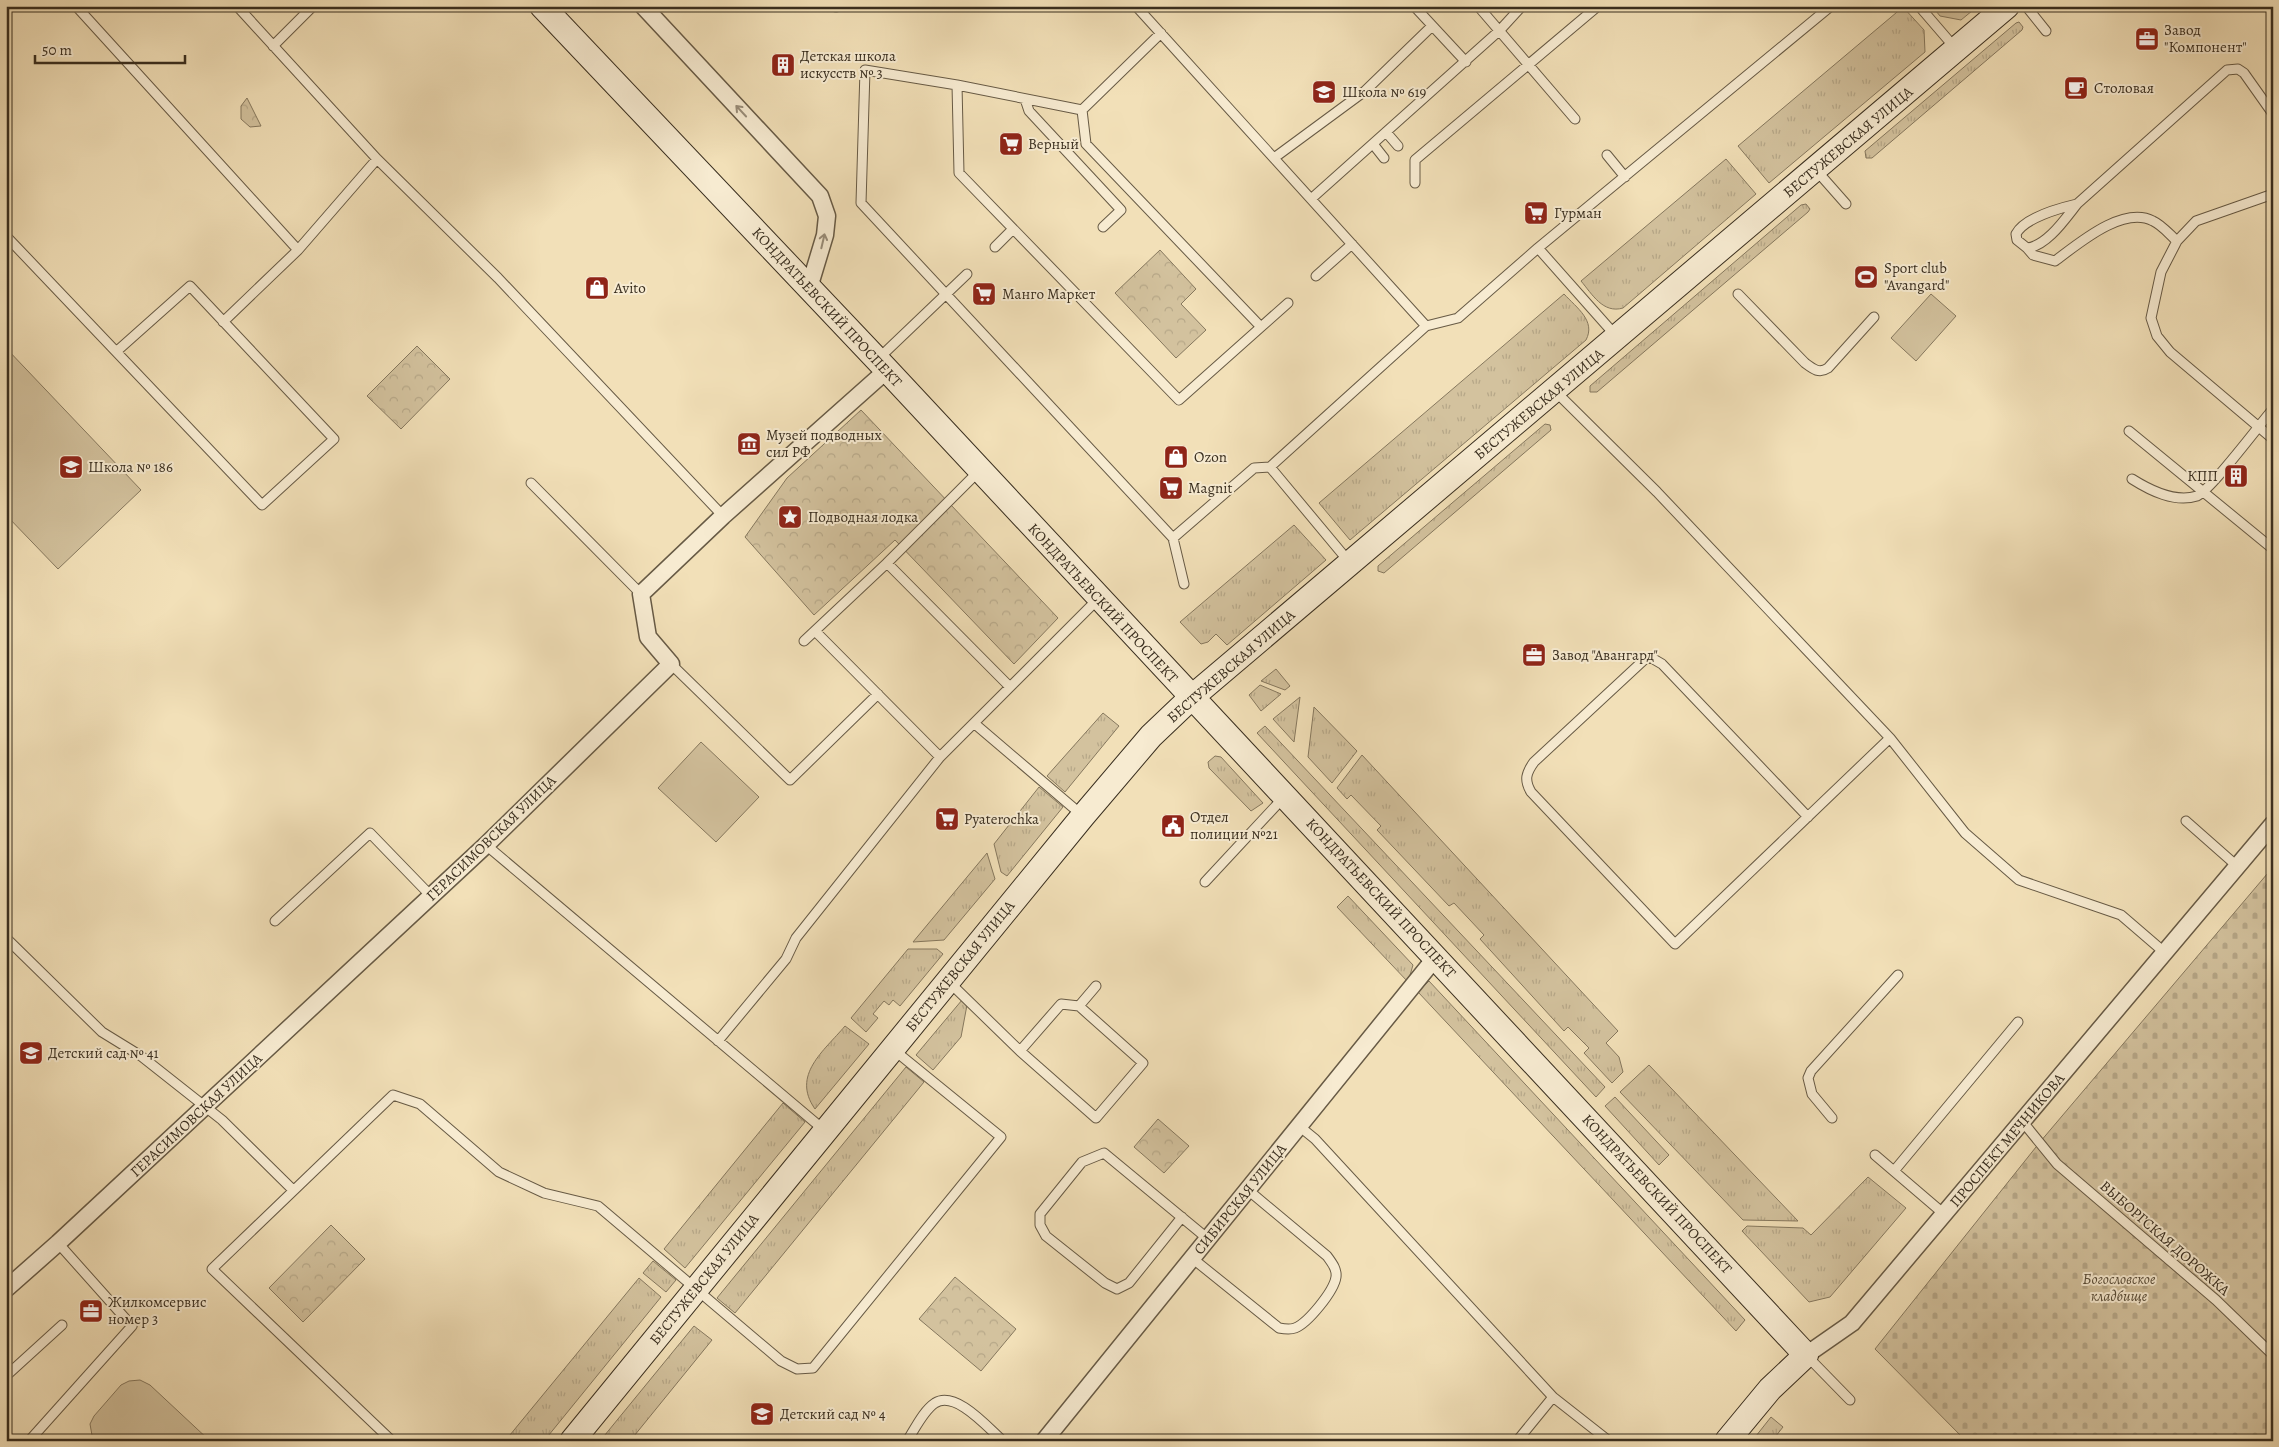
<svg xmlns="http://www.w3.org/2000/svg" width="2279" height="1447" font-family="Alegreya,serif">
<defs>
<pattern id="grass-tufts" width="24" height="20" patternUnits="userSpaceOnUse" patternTransform="scale(1.25)"><rect width="24" height="20" fill="#d3c29e"/><path d="M3 7l-1-3M5 7V3M7 7l1-3M15 17l-1-3M17 17v-4M19 17l1-3" fill="none" stroke="#b6a788"/></pattern>
<pattern id="forest-crowns" width="20" height="18" patternUnits="userSpaceOnUse" patternTransform="scale(1.25)"><rect width="20" height="18" fill="#d3c29e"/><path d="M2 6a3 3 0 1 1 6 0M12 15a3 3 0 1 1 6 0" fill="none" stroke="#b6a788"/></pattern>
<pattern id="cemetery-stones" width="16" height="16" patternUnits="userSpaceOnUse" patternTransform="scale(1.25)"><rect width="16" height="16" fill="#d3c29e"/><path d="M2 7V4a2 2 0 0 1 4 0v3zM10 15v-3a2 2 0 0 1 4 0v3z" fill="#b6a788"/></pattern>
</defs>
<rect width="100%" height="100%" fill="#f2e0b8"/>
<filter id="stains"><feTurbulence type="fractalNoise" baseFrequency=".004" numOctaves="4"/><feColorMatrix values="0 0 0 0 .2 0 0 0 0 .09 0 0 0 0 .02 0 0 0 .5 -.17"/></filter>
<radialGradient id="worn" r=".72"><stop offset=".6" stop-color="#630" stop-opacity="0"/><stop offset="1" stop-color="#630" stop-opacity=".3"/></radialGradient>
<!-- grass -->
<path fill="url(#grass-tufts)" stroke="#86785e" d="M1932 6H1978L1961 20 1940 16Z
M1903 7 1924 30 1925 52 1769 183 1738 146Z
M2019 22 2023 27 2022 30 1872 158H1866L1865 151 2016 23Z
M1726 159 1756 194 1623 308C1603 314 1592 294 1581 281Z
M1806 204 1810 209 1808 212 1597 392H1590V386L1801 205Z
M1564 294C1577 308 1596 321 1586 340L1350 540 1319 503Z
M1545 424 1550 425 1551 430 1384 573 1378 571V566Z
M1294 525 1326 560 1227 645 1216 634 1208 642 1201 644 1180 622Z
M1276 669 1290 686 1285 690 1261 681Z
M1260 685 1281 694 1261 711 1249 695Z
M1300 697 1294 742 1273 719Z
M1314 707 1357 751 1332 783 1308 757Z
M1103 713 1119 726 1065 792 1047 776Z
M1265 726 1605 1087 1596 1097 1257 733Z
M1362 755 1618 1031 1606 1043 1619 1057 1623 1072 1612 1083 1584 1053 1589 1048 1568 1027 1564 1031 1480 939 1484 935 1454 903 1449 906 1377 830 1381 826 1351 795 1347 799 1337 788Z
M1215 756 1221 757 1263 803 1251 811 1209 768 1208 762Z
M1039 787 1063 807 1007 876 1001 872 994 844Z
M987 853 995 879 944 940 913 942Z
M1348 896 1413 965 1408 982 1337 907Z
M908 949H937L943 954 900 1006 893 1000 889 1005 884 1001 873 1014 878 1018 866 1032 851 1018Z
M1429 981 1745 1320 1736 1331 1418 992Z
M962 1000 967 1005 961 1037 933 1070 916 1055Z
M845 1026 869 1044 815 1109C791 1075 824 1051 845 1026Z
M1649 1065 1798 1221 1743 1220 1620 1092Z
M906 1067 924 1082 735 1313 717 1298Z
M1615 1097 1669 1155 1659 1165 1605 1106Z
M783 1103 805 1122 685 1268 664 1249Z
M1868 1177 1906 1208 1830 1297 1809 1302 1742 1231 1747 1226 1803 1228 1811 1235Z
M653 1261 676 1280 666 1292 643 1273Z
M639 1278 661 1297 544 1441H505Z
M694 1326 712 1340 630 1441H600Z
M1771 1417 1783 1427 1772 1441H1752Z"/>
<!-- forest -->
<path fill="url(#forest-crowns)" stroke="#86785e" d="M247 98 261 126 250 127 241 119V106Z
M1160 250 1196 289 1181 304 1206 330 1176 358 1115 293Z
M417 346 450 379 401 429 367 396Z
M861 410 1058 618 1014 664 895 540 814 615 745 537 787 478Z
M1158 1119 1189 1146 1164 1173 1134 1147Z
M331 1225 365 1259 303 1322 269 1288Z
M955 1277 1016 1329 981 1371 919 1319Z"/>
<!-- cemetery -->
<path fill="url(#cemetery-stones)" stroke="#86785e" d="M2273 867V1441H1966L1875 1349 2040 1142Z"/>
<!-- garden -->
<path fill="#d3c29e" stroke="#86785e" d="M1931 294 1956 316 1916 361 1891 338Z
M6 348 141 490 58 569 6 515Z
M701 742 759 797 716 842 658 788Z
M140 1380 150 1385 210 1441H93L90 1424 94 1416 121 1385 129 1381Z"/>
<g fill="none" stroke-linecap="round" stroke-linejoin="round">
<defs>
<path id="lane" d="M76 6 298 250
M237 6 377 159 498 278 723 516
M1136 6 1426 326 1270 467 1350 563
M1414 6 1466 62
M1478 6 1575 119
M1919 6 1956 49
M2026 6 2046 31
M836 7V6
M1161 33 1082 110 957 85 865 70 861 203 1173 538 1254 468 1270 467
M273 46 313 6
M957 85 959 173 1179 400 1261 327 1086 144 1082 110
M1025 99 1029 111 1121 210 1103 227
M1386 132 1398 146
M1373 144 1384 158
M1607 155 1625 177
M1274 158 1365 91 1432 26
M1816 170 1846 204
M1415 183V160L1598 6
M1311 199 1500 30 1522 6
M2077 204C2060 208 2024 218 2016 234L2017 240 2027 248C2047 246 2065 219 2077 204L2227 70 2238 69 2244 73 2273 114
M6 236 262 505 334 439 190 286 117 351
M2177 241 2196 221 2273 194
M995 247 1013 229
M1538 248 1616 336
M2027 248 2033 255 2055 261C2078 244 2123 205 2153 221 2162 225 2170 235 2177 241L2161 272 2151 318 2157 336 2170 352 2273 439
M1316 276 1352 244
M1738 294 1805 363C1813 369 1819 374 1828 368L1874 317
M223 322 298 250 377 159
M1426 326 1458 318 1538 248 1831 6
M1261 327 1288 303
M877 360 967 274
M1555 391 1657 492 1890 738 1675 944 1531 792C1524 780 1526 773 1534 762L1645 659 1650 657 1662 664 1808 817
M2129 431 2273 549
M2132 479C2151 491 2175 503 2197 496 2210 491 2260 424 2273 409
M531 483 641 594
M1173 538 1184 584
M887 563 1010 687
M815 631 940 757
M804 641 887 563 979 471
M671 664 790 780 878 694
M975 724 1083 816
M1890 738 1965 833 2019 880 2121 915 2164 952
M2186 821 2237 866
M486 845 824 1130
M1205 882 1285 796
M275 921 370 833 431 896
M6 938 102 1032 141 1056 222 1120 293 1190
M948 981 1020 1051 1096 1118 1143 1063 1079 1006 1061 1004 1020 1051
M1079 1006 1096 986
M718 1041 786 959 796 938 940 757 1099 598
M1832 1118 1812 1094 1808 1078 1811 1071 1898 975
M2022 1121 2057 1164 2216 1300 2273 1355
M1299 1126 1315 1139 1553 1397
M1875 1155 1944 1214
M1894 1171 2018 1022
M1182 1217 1129 1283 1117 1289 1105 1283 1046 1236 1040 1225V1214L1082 1162 1104 1153 1208 1239
M1192 1258 1279 1328C1284 1329 1290 1330 1295 1328 1308 1323 1334 1291 1336 1277 1337 1269 1332 1263 1327 1256L1248 1190
M1806 1355 1850 1400
M6 1376 62 1325
M29 1441 132 1326 58 1243
M392 1441 212 1269 393 1095 420 1104 499 1172 544 1193 598 1206 781 1361 797 1369 813 1368 1001 1137 894 1050
M907 1441C915 1429 923 1411 935 1403 956 1390 988 1428 1003 1441
M1517 1441 1553 1397 1609 1441"/>
<path id="street" d="M643 6 820 196 827 216 825 235 809 288
M6 1289 58 1243 486 845 671 664 648 637 641 594 723 516 887 370
M1806 1355 1852 1323 2273 824
M1044 1441 1436 957"/>
<path id="secondary" d="M542 6 887 370 1806 1355 1770 1389 1727 1441
M572 1441 1083 816 1151 736 1192 697 2007 6"/>
</defs>
<!-- lane casing -->
<use href="#lane" stroke="#675a45" stroke-width="11"/>
<!-- street casing -->
<use href="#street" stroke="#675a45" stroke-width="19"/>
<!-- secondary casing -->
<use href="#secondary" stroke="#392e1f" stroke-width="26"/>
<!-- lane -->
<use href="#lane" stroke="#f7ebd1" stroke-width="9"/>
<!-- street -->
<use href="#street" stroke="#f7ebd1" stroke-width="16"/>
<!-- secondary -->
<use href="#secondary" stroke="#f7ebd1" stroke-width="24"/>
</g>
<!-- one-way arrows -->
<defs><path id="oneway-shaft" d="M-6 0H5M1.5-3L5.5 0L1.5 3" fill="none" stroke-width="1.6" stroke-linecap="round" stroke-linejoin="round" transform="scale(1.25)"/></defs>
<g stroke="#988c78">
<use href="#oneway-shaft" transform="translate(741 111) rotate(-133)"/>
<use href="#oneway-shaft" transform="translate(823 241) rotate(-77)"/>
</g>
<!-- icons -->
<defs>
<symbol id="office-square" viewBox="-11 -11 22 22"><rect x="-9" y="-9" width="18" height="18" rx="4" fill="#8f2418" stroke="#f7ebd1"/><path d="M-6-3h4V-5.5h4V-3h4V5H-6ZM-1-4.5V-3h2v-1.5ZM-6 0V1H6V0Z" fill="#fff"/></symbol>
<symbol id="building-square" viewBox="-11 -11 22 22"><rect x="-9" y="-9" width="18" height="18" rx="4" fill="#8f2418" stroke="#f7ebd1"/><path d="M-4-6H4V6H1V3H-1V6H-4ZM-2.5-4.3h1.7v1.8h-1.7ZM.8-4.3h1.7v1.8H.8ZM-2.5-1h1.7V.8h-1.7ZM.8-1h1.7V.8H.8Z" fill="#fff"/></symbol>
<symbol id="cafe-square" viewBox="-11 -11 22 22"><rect x="-9" y="-9" width="18" height="18" rx="4" fill="#8f2418" stroke="#f7ebd1"/><path d="M-5.5-4.5H6V0H3Q3 3.5 0 3.5H-2.5Q-5.5 3.5-5.5 0ZM3-3.2v2h1.7v-2ZM-6 4.5H4V6H-6Z" fill="#fff"/></symbol>
<symbol id="school-square" viewBox="-11 -11 22 22"><rect x="-9" y="-9" width="18" height="18" rx="4" fill="#8f2418" stroke="#f7ebd1"/><path d="M0-5L7-2L0 1L-7-2ZM-4 1L0 2.5L4 1V4Q0 6-4 4Z" fill="#fff"/></symbol>
<symbol id="supermarket-square" viewBox="-11 -11 22 22"><rect x="-9" y="-9" width="18" height="18" rx="4" fill="#8f2418" stroke="#f7ebd1"/><path d="M-6-5.5h2.5l.6 2H6L4.5 2H-2.5L-4.4-4H-6ZM-1.5 3.2a1.3 1.3 0 1 0 .1 0ZM3 3.2a1.3 1.3 0 1 0 .1 0Z" fill="#fff"/></symbol>
<symbol id="stadium-square" viewBox="-11 -11 22 22"><rect x="-9" y="-9" width="18" height="18" rx="4" fill="#8f2418" stroke="#f7ebd1"/><path d="M0-5a6.5 5 0 1 0 0 10a6.5 5 0 1 0 0-10ZM-3.5-1.8h7v3.6h-7Z" fill="#fff"/></symbol>
<symbol id="shop-square" viewBox="-11 -11 22 22"><rect x="-9" y="-9" width="18" height="18" rx="4" fill="#8f2418" stroke="#f7ebd1"/><path d="M-5-2.5h2.3a2.7 3.5 0 0 1 5.4 0H5L5.5 6h-11ZM-1.5-2.5h3a1.5 2.3 0 0 0-3 0Z" fill="#fff"/></symbol>
<symbol id="museum-square" viewBox="-11 -11 22 22"><rect x="-9" y="-9" width="18" height="18" rx="4" fill="#8f2418" stroke="#f7ebd1"/><path d="M0-6L6-3V-2H-6V-3ZM-5-1h2V3h-2ZM-1-1h2V3h-2ZM3-1h2V3H3ZM-6 4H6V6H-6Z" fill="#fff"/></symbol>
<symbol id="sight-square" viewBox="-11 -11 22 22"><rect x="-9" y="-9" width="18" height="18" rx="4" fill="#8f2418" stroke="#f7ebd1"/><path d="M0-6L1.8-2.2L6-1.7L2.9 1.2L3.7 5.4L0 3.3L-3.7 5.4L-2.9 1.2L-6-1.7L-1.8-2.2Z" fill="#fff"/></symbol>
<symbol id="civic-square" viewBox="-11 -11 22 22"><rect x="-9" y="-9" width="18" height="18" rx="4" fill="#8f2418" stroke="#f7ebd1"/><path d="M-.6-6.5H3V-4.5H.6V-3L4-1V1h2V6H-6V1h2V-1L-.6-3ZM-1.2 2.5V6h2.4V2.5Z" fill="#fff"/></symbol>
</defs>
<g fill-rule="evenodd">
<use href="#office-square" x="2133" y="25" width="28" height="28"/>
<use href="#building-square" x="769" y="51" width="28" height="28"/>
<use href="#cafe-square" x="2062" y="74" width="28" height="28"/>
<use href="#school-square" x="1310" y="78" width="28" height="28"/>
<use href="#supermarket-square" x="997" y="130" width="28" height="28"/>
<use href="#supermarket-square" x="1522" y="199" width="28" height="28"/>
<use href="#stadium-square" x="1852" y="263" width="28" height="28"/>
<use href="#shop-square" x="583" y="274" width="28" height="28"/>
<use href="#supermarket-square" x="970" y="280" width="28" height="28"/>
<use href="#museum-square" x="735" y="430" width="28" height="28"/>
<use href="#shop-square" x="1162" y="443" width="28" height="28"/>
<use href="#school-square" x="57" y="453" width="28" height="28"/>
<use href="#building-square" x="2222" y="462" width="28" height="28"/>
<use href="#supermarket-square" x="1157" y="474" width="28" height="28"/>
<use href="#sight-square" x="776" y="503" width="28" height="28"/>
<use href="#office-square" x="1520" y="641" width="28" height="28"/>
<use href="#supermarket-square" x="933" y="805" width="28" height="28"/>
<use href="#civic-square" x="1159" y="812" width="28" height="28"/>
<use href="#school-square" x="17" y="1039" width="28" height="28"/>
<use href="#office-square" x="77" y="1297" width="28" height="28"/>
<use href="#school-square" x="748" y="1400" width="28" height="28"/>
</g>
<g text-anchor="middle" stroke-width="4" stroke-linejoin="round" paint-order="stroke">
<!-- poi labels -->
<g font-size="15" fill="#392e1f" stroke="#f7ebd1" text-anchor="start">
<text x="2164" y="35">Завод<tspan x="2164" dy="17">"Компонент"</tspan></text>
<text x="800" y="61">Детская школа<tspan x="800" dy="17">искусств № 3</tspan></text>
<text x="2094" y="93">Столовая</text>
<text x="1342" y="97">Школа № 619</text>
<text x="1028" y="149">Верный</text>
<text x="1554" y="218">Гурман</text>
<text x="1884" y="273">Sport club<tspan x="1884" dy="17">"Avangard"</tspan></text>
<text x="614" y="293">Avito</text>
<text x="1002" y="299">Манго Маркет</text>
<text x="766" y="440">Музей подводных<tspan x="766" dy="17">сил РФ</tspan></text>
<text x="1194" y="462">Ozon</text>
<text x="88" y="472">Школа № 186</text>
<text x="2218" y="481" text-anchor="end">КПП</text>
<text x="1188" y="493">Magnit</text>
<text x="808" y="522">Подводная лодка</text>
<text x="1552" y="660">Завод "Авангард"</text>
<text x="1190" y="822">Отдел<tspan x="1190" dy="17">полиции №21</tspan></text>
<text x="964" y="824">Pyaterochka</text>
<text x="48" y="1058">Детский сад № 41</text>
<text x="108" y="1307">Жилкомсервис<tspan x="108" dy="17">номер 3</tspan></text>
<text x="780" y="1419">Детский сад № 4</text>
</g>
<!-- street labels -->
<g font-size="15" fill="#392e1f" stroke="#f7ebd1">
<text transform="translate(1848 142) rotate(-40)" y="5">БЕСТУЖЕВСКАЯ УЛИЦА</text>
<text transform="translate(827 307) rotate(47)" y="5">КОНДРАТЬЕВСКИЙ ПРОСПЕКТ</text>
<text transform="translate(1539 404) rotate(-40)" y="5">БЕСТУЖЕВСКАЯ УЛИЦА</text>
<text transform="translate(1103 603) rotate(47)" y="5">КОНДРАТЬЕВСКИЙ ПРОСПЕКТ</text>
<text transform="translate(1231 666) rotate(-41)" y="5">БЕСТУЖЕВСКАЯ УЛИЦА</text>
<text transform="translate(491 838) rotate(-44)" y="5">ГЕРАСИМОВСКАЯ УЛИЦА</text>
<text transform="translate(1381 898) rotate(47)" y="5">КОНДРАТЬЕВСКИЙ ПРОСПЕКТ</text>
<text transform="translate(960 966) rotate(-51)" y="5">БЕСТУЖЕВСКАЯ УЛИЦА</text>
<text transform="translate(196 1115) rotate(-43)" y="5">ГЕРАСИМОВСКАЯ УЛИЦА</text>
<text transform="translate(2007 1140) rotate(-50)" y="5">ПРОСПЕКТ МЕЧНИКОВА</text>
<text transform="translate(1657 1194) rotate(47)" y="5">КОНДРАТЬЕВСКИЙ ПРОСПЕКТ</text>
<text transform="translate(1240 1199) rotate(-51)" y="5">СИБИРСКАЯ УЛИЦА</text>
<text transform="translate(2165 1238) rotate(41)" y="5">ВЫБОРГСКАЯ ДОРОЖКА</text>
<text transform="translate(704 1279) rotate(-51)" y="5">БЕСТУЖЕВСКАЯ УЛИЦА</text>
</g>
<!-- park labels -->
<g font-size="15" font-style="italic" fill="#584c38" stroke="#f7ebd1">
<text x="2119" y="1284">Богословское<tspan x="2119" dy="17">кладбище</tspan></text>
</g>
</g>
<!-- margin -->
<rect width="2279" height="1447" fill="none" stroke="#f2e0b8" stroke-width="25"/>
<rect x="8" y="8" width="2264" height="1432" fill="none" stroke="#392e1f" stroke-width="2.5"/>
<rect x="12" y="12" width="2254" height="1422" fill="none" stroke="#392e1f"/>
<!-- scale -->
<path d="M35 55v8h150v-8" fill="none" stroke="#392e1f" stroke-width="2.5"/>
<text x="42" y="55" font-size="15" fill="#392e1f" stroke="#f7ebd1" stroke-width="4" paint-order="stroke">50 m</text>
<rect width="100%" height="100%" filter="url(#stains)"/>
<rect width="100%" height="100%" fill="url(#worn)"/>
</svg>
